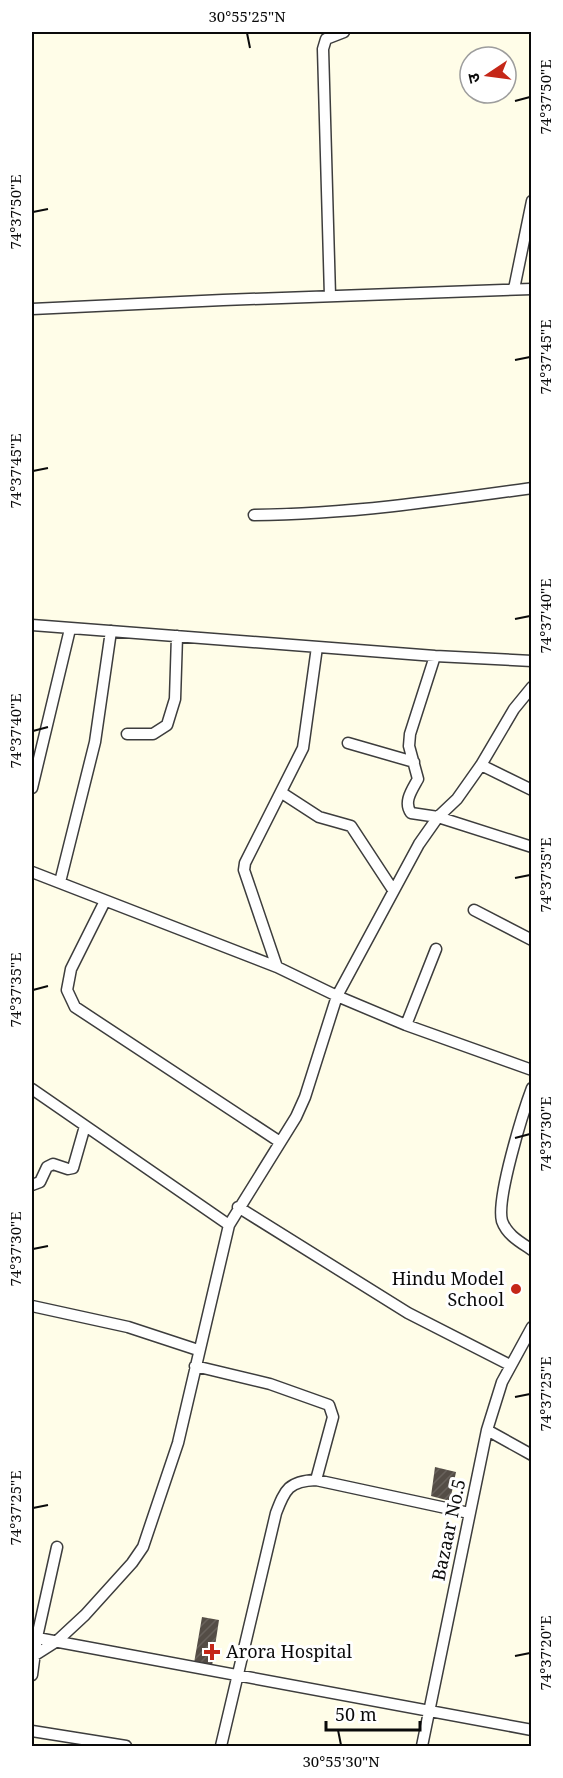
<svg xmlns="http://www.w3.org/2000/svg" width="563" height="1778" font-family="'Noto Serif','Noto Sans Devanagari',serif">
<defs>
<pattern id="building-hatch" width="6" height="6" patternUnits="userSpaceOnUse" patternTransform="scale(1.5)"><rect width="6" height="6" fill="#544d46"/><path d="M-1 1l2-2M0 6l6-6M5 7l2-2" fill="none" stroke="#68625c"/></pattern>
</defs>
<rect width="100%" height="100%" fill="#fffde8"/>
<!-- building -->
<path fill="url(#building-hatch)" d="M435 1467 456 1472 450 1501 431 1496Z
M202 1617 219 1620 212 1666 194 1663Z"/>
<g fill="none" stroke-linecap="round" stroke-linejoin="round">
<defs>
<path id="minor" d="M514 289 532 201
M330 296 323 49 326 39 344 32
M32 309 223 300 532 289
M254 515C347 514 439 501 532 488
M32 625 435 656 532 661
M435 656 410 734 409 746 418 779C412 790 403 802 411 813L438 817 532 847
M127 734H153L167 725 175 699 177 636
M348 743 414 762
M481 765 532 790
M32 788 70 629
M282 793 319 817 351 826 393 890
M32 872 277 967 337 996 406 1025 532 1070
M60 882 95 742 111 631
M105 901 71 969 67 990 75 1007 280 1142
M474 910 532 940
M277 967 244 870 245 863 303 748 317 647
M406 1025 436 949
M532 1088C523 1112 496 1199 502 1221 507 1235 520 1242 532 1250
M32 1089 229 1225
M32 1185 40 1182 47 1167 53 1164 68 1169 73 1168 85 1126
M238 1207 408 1313 510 1365
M32 1306 128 1327 198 1350
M195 1366 270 1384 329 1405 333 1417 316 1480
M487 1430 532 1455
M32 1637 532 1730
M35 1655 57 1641 85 1615 132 1563 143 1547 178 1443 229 1225 296 1117 305 1097 337 996 419 844 438 817 457 799 481 765 514 709 532 687
M32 1675 37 1637 57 1547
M32 1731 126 1746
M221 1746 276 1513C285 1489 289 1481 316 1480L469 1513
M422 1746 487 1430 502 1382 532 1327"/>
</defs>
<!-- minor casing -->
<use href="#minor" stroke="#3d3d3d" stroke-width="13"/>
<!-- minor -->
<use href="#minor" stroke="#fff" stroke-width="10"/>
</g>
<!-- ticks -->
<path fill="none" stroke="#0a0a0a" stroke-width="2" d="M247 33 250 48M515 101 530 97M33 212 48 209M515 360 530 357M33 471 48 468M515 619 530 616M33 731 48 727M515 878 530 875M33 990 48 986M515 1138 530 1134M33 1249 48 1246M515 1397 530 1394M33 1508 48 1505M515 1656 530 1653M338 1730 341 1745"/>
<!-- markers -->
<g fill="#c52718" stroke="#fff" stroke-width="2">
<circle cx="516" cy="1289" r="6"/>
<path d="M209 1643h6v6h6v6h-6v6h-6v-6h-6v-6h6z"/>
</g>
<g text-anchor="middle" stroke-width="6" stroke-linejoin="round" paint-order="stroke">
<!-- poi labels -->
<g font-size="18" fill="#0a0a0a" stroke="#fff" text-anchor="end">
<text x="504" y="1285">Hindu Model<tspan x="504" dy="21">School</tspan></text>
<text x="226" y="1658" text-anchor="start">Arora Hospital</text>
</g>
<!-- street labels -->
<g font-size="18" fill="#0a0a0a" stroke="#fff">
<text transform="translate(449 1530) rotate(-78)" y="6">Bazaar No.5</text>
</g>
</g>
<!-- border -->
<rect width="563" height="1778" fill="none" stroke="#ffffff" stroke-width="66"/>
<!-- north arrow -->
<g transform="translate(488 75) rotate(257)"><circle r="28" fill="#ffffff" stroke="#9d9d9d" stroke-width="1.5"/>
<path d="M0-4.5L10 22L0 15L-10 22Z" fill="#c52718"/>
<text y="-9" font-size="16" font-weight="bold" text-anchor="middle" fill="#0a0a0a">उ</text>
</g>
<!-- scale -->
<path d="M326 1721v9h94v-9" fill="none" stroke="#0a0a0a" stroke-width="3"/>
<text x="335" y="1721" font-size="18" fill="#0a0a0a" stroke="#ffffff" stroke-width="4.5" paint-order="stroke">50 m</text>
<rect x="33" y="33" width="497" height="1712" fill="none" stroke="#0a0a0a" stroke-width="2"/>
<g font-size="15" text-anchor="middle" fill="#0a0a0a">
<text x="247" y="22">30°55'25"N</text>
<text transform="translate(546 97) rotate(-90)" y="5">74°37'50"E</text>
<text transform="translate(16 212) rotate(-90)" y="5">74°37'50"E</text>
<text transform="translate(546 357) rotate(-90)" y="5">74°37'45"E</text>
<text transform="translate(16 471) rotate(-90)" y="5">74°37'45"E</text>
<text transform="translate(546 616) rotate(-90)" y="5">74°37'40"E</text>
<text transform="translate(16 731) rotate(-90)" y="5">74°37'40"E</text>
<text transform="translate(546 875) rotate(-90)" y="5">74°37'35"E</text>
<text transform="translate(16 990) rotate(-90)" y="5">74°37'35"E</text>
<text transform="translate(546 1134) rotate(-90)" y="5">74°37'30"E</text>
<text transform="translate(16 1249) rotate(-90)" y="5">74°37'30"E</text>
<text transform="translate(546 1394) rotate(-90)" y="5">74°37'25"E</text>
<text transform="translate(16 1508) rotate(-90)" y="5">74°37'25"E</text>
<text transform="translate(546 1653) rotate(-90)" y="5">74°37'20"E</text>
<text x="341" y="1767">30°55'30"N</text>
</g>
</svg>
